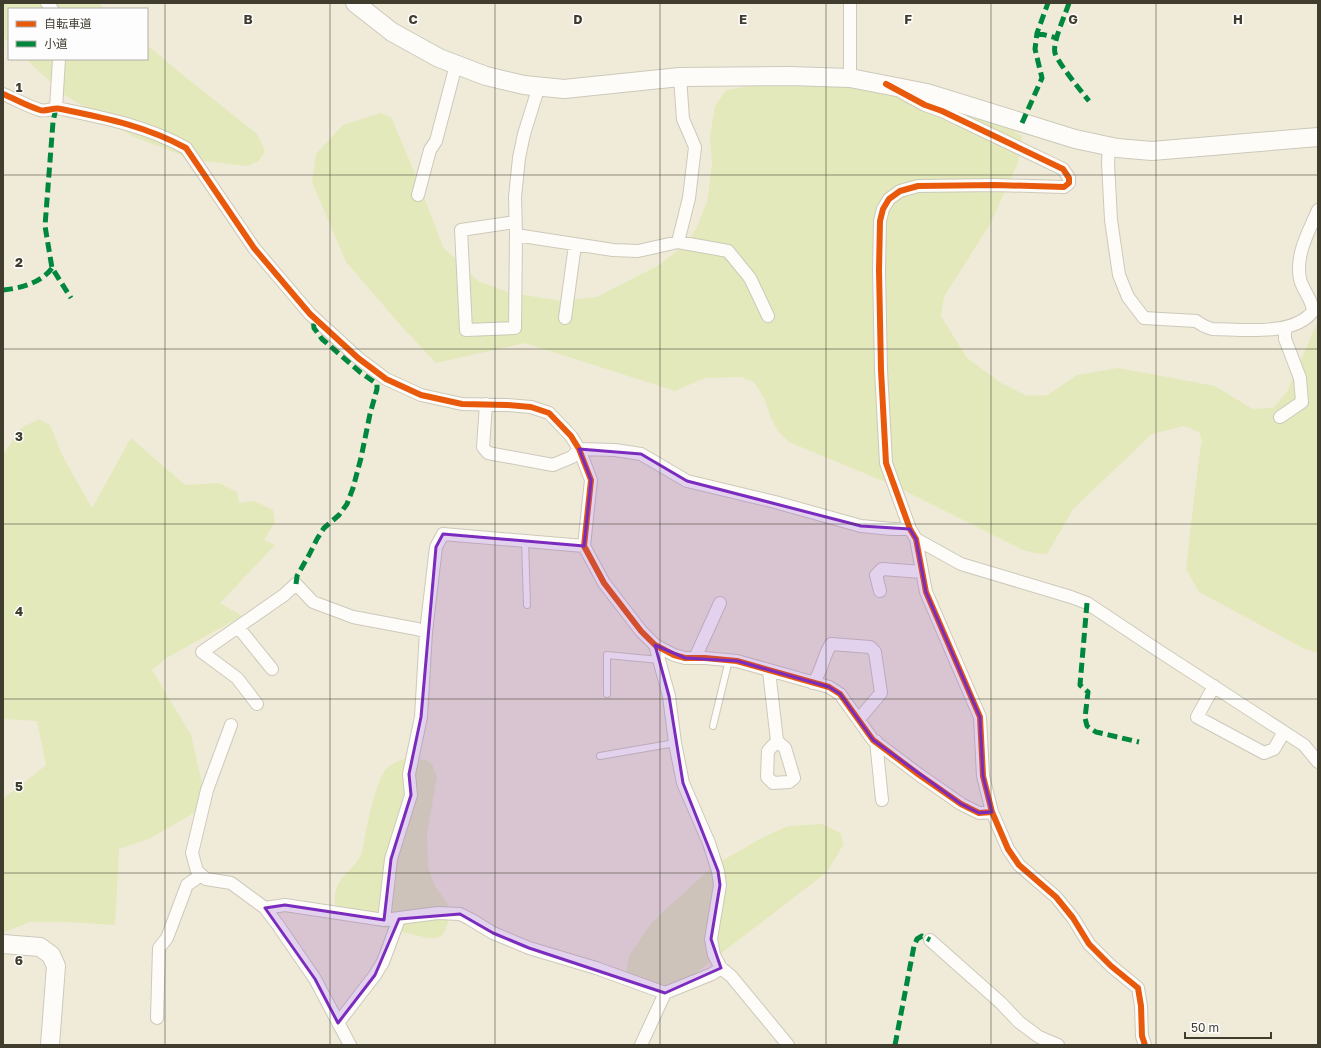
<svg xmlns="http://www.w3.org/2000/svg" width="1321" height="1048" font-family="'Golos Text','Noto Sans JP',sans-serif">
<rect width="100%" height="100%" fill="#f0ebd8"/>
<!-- green -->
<path fill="#e3e9ba" d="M3 3H98L105 9H9V43L3 37Z
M147 45 178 71 257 134 265 151 259 161 247 166 194 160 134 137 63 94 26 59H147Z
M808 77 947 105 1012 129 1022 137 1018 163 990 224 944 297 941 316 967 358 1001 383 1027 396 1048 395 1077 375 1118 368 1215 386 1253 409 1273 408 1287 392 1318 321V652L1317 653 1301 647 1199 592 1186 569 1199 457 1202 441 1199 432 1184 426 1152 434 1073 509 1047 554 1035 553 1023 550 895 486 789 442 778 431 771 418 764 398 754 382 741 377 705 378 675 391 525 343 436 363 404 329 346 262 312 182 316 154 343 125 380 113 391 117 413 169 443 247 478 281 507 292 561 301 597 297 659 265 687 243 696 229 707 202 712 165 710 137 715 106 726 90Z
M39 419 50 425 62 455 92 508 131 438 185 485 219 483 237 492 239 503 254 501 273 510 275 522 264 540 275 545 220 603 242 616 168 657 152 670 191 735 207 805 151 838 119 849 115 925 66 922H30L4 932 3 930V799L46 765 37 721 3 719V455L21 428Z
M408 758 426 760 432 764 437 777 427 833 428 867 435 886 447 903 450 913 448 923 443 935 436 938H428L342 918C336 911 334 905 335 895 337 876 356 869 362 852 364 845 364 838 366 831 369 816 377 781 386 769 392 763 400 760 408 758Z
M822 824 841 833 843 845 827 872 684 982 656 988 626 973 629 956 652 922 713 866 762 838 788 826Z"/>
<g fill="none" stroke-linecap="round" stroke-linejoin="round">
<defs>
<path id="lane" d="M525 541 527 605
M607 694V655L659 660
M713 726 729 660
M600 756 675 743"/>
<path id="street" d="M47 3 52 9
M850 78V3
M903 93 925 105 942 111 1063 169 1069 178V183L1064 187 995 185 918 186 900 191 889 199 883 209 880 221 879 270 881 370 886 463 910 529 916 539 926 592 980 717 983 776 992 812 1008 849 1019 865 1056 897 1073 918 1089 944 1111 966 1138 988 1141 1006 1142 1036 1145 1045
M3 94C15 99 27 106 40 110 46 112 54 107 61 109 105 118 146 126 186 148L254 248 310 314 358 358 386 379 421 395 462 404 507 405 531 407 549 413 571 436 579 449 591 480 584 546 604 583 641 631 655 645 674 655 685 658H705L737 661 829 687 840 694 873 740 918 774 961 804 979 813 992 812
M56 108 59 59
M1109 147 1108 163 1111 220 1119 275 1128 297 1144 318 1196 321 1204 326 1212 329C1240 329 1294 337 1313 311 1312 299 1303 291 1300 279 1295 255 1309 231 1318 210
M418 195 430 150 436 141 456 65
M515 222 461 230 466 330 515 328 516 235 515 197 519 158 524 134 539 86
M516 235 613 250 638 251 678 242 728 251 750 278 768 316
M678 242 689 198 695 147 683 119 680 77
M565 318 575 245
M486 404 483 447 488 453 553 465 572 457 579 449 615 450 641 454 687 481 775 502 861 526 892 529H910
M1280 417 1302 402 1300 378 1285 339V328
M916 539 961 564 1071 597 1087 603 1156 649 1304 745 1318 762
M880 591 876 575 882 569 922 572
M238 627 272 669
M655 645 669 696 675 743 683 783 709 843 718 871 720 885 711 939 714 955 721 968 731 976 788 1045
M695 658 720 603
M769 671 777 741 785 748 794 778 789 782 773 783 767 777 768 751 777 741
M813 683C822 672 823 656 831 644L870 647 875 652 881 693 859 719
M1214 686 1197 717 1264 753 1274 749 1284 732
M257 704 237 678 202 652 284 595 296 584 313 602 353 617 417 629 426 632
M231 725 207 790 192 853 197 871 206 879 231 883 265 908 278 925 315 979 350 1045
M876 741 882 800
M265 908 285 905 384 920 438 913 460 914 470 919 493 933 529 948 596 968 665 993 712 974 721 968
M384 920 391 859 411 795 409 774 421 717 426 632 436 547 443 534 584 546
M930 940 1001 1003 1019 1022 1039 1037 1058 1045
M157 1018 159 948 167 938 187 885 201 875
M338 1023 375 975 383 962 399 919
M641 1045 665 993"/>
<path id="secondary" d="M355 3 392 32 439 58 486 76 524 85 564 89 680 77 789 76 850 78 927 93 1075 139 1117 148 1152 151 1318 137
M3 944 40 947 51 955 56 966 50 1045"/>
</defs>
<!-- lane casing -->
<use href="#lane" stroke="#cdc9ba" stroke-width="8"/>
<!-- street casing -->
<use href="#street" stroke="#cdc9ba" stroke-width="14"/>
<!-- secondary casing -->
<use href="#secondary" stroke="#cdc9ba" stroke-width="20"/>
<!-- lane -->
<use href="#lane" stroke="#fdfcf9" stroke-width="6"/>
<!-- street -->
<use href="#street" stroke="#fdfcf9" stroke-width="12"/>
<!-- secondary -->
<use href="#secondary" stroke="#fdfcf9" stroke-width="18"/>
<!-- quiet -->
<path stroke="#00873e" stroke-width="5" stroke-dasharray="10 5" stroke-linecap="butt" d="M1069 3C1066 13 1052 43 1055 53 1058 63 1081 91 1089 101
M1037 33 1057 38
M56 108 53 122 45 226 52 268 71 298
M1022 123 1042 78 1035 49 1037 33 1048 3
M3 290C21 288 41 283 52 268
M296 584 297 576 309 555 317 539 324 528 339 515 347 504 353 488 361 458 370 414 377 389V384L360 372 322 339 314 328 313 317
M1087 603 1080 685 1088 692 1085 718 1087 726 1096 732 1139 742
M895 1045 914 946 917 939 922 936 930 940"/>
<defs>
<path id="cycleway" d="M886 84 925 105 942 111 1063 169 1069 178V183L1064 187 995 185 918 186 900 191 889 199 883 209 880 221 879 270 881 370 886 463 910 529 916 539 926 592 980 717 983 776 992 812 1008 849 1019 865 1056 897 1073 918 1089 944 1111 966 1138 988 1141 1006 1142 1036 1145 1045
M3 94C15 99 27 106 40 110 46 112 54 107 61 109 105 118 146 126 186 148L254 248 310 314 358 358 386 379 421 395 462 404 507 405 531 407 549 413 571 436 579 449 591 480 584 546 604 583 641 631 655 645 674 655 685 658H705L737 661 829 687 840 694 873 740 918 774 961 804 979 813 992 812"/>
</defs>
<!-- cycleway casing -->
<use href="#cycleway" stroke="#fdfdfd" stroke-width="8"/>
<!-- cycleway -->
<use href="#cycleway" stroke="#e8590c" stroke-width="6"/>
</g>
<!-- marked area -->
<path fill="#7b2cbf" fill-opacity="0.2" stroke="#7b2cbf" stroke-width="3" stroke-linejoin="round" d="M579 449 641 454 687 481 861 526 910 529 916 539 926 592 980 717 983 776 992 812 979 813 961 804 873 740 840 694 829 687 737 661 685 658 655 645 669 696 683 783 718 871 720 885 711 939 721 968 665 993 529 948 493 933 460 914 399 919 375 975 338 1023 315 979 265 908 285 905 384 920 391 859 411 795 409 774 421 717 436 547 443 534 584 546 591 480Z"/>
<!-- grid -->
<path fill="none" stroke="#403d2f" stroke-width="1" stroke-opacity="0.55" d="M165 3V1045M330 3V1045M495 3V1045M660 3V1045M826 3V1045M991 3V1045M1156 3V1045M3 175H1318M3 349H1318M3 524H1318M3 699H1318M3 873H1318"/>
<g font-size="13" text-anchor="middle" font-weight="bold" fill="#403d2f" stroke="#fdfdfd" stroke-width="3" stroke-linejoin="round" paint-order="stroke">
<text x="248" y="24">B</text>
<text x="413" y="24">C</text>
<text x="578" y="24">D</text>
<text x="743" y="24">E</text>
<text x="908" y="24">F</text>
<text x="1073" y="24">G</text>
<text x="1238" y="24">H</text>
<text x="19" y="92">1</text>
<text x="19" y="267">2</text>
<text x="19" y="441">3</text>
<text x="19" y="616">4</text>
<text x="19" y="791">5</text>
<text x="19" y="965">6</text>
</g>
<!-- border -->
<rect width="1321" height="1048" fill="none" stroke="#403d2f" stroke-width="8"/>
<!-- legend -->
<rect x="8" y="8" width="140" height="52" fill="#fdfdfd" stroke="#b1b0ab"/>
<rect x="16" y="21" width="20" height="6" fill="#e8590c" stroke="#b1b0ab"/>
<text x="44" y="28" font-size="12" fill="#403d2f">自転車道</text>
<rect x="16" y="41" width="20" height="6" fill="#00873e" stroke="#b1b0ab"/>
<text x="44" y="48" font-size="12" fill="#403d2f">小道</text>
<!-- scale -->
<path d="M1185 1032v6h86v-6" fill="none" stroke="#403d2f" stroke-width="2"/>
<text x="1191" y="1032" font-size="12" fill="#403d2f" stroke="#fdfdfd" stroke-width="3" paint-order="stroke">50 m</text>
</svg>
